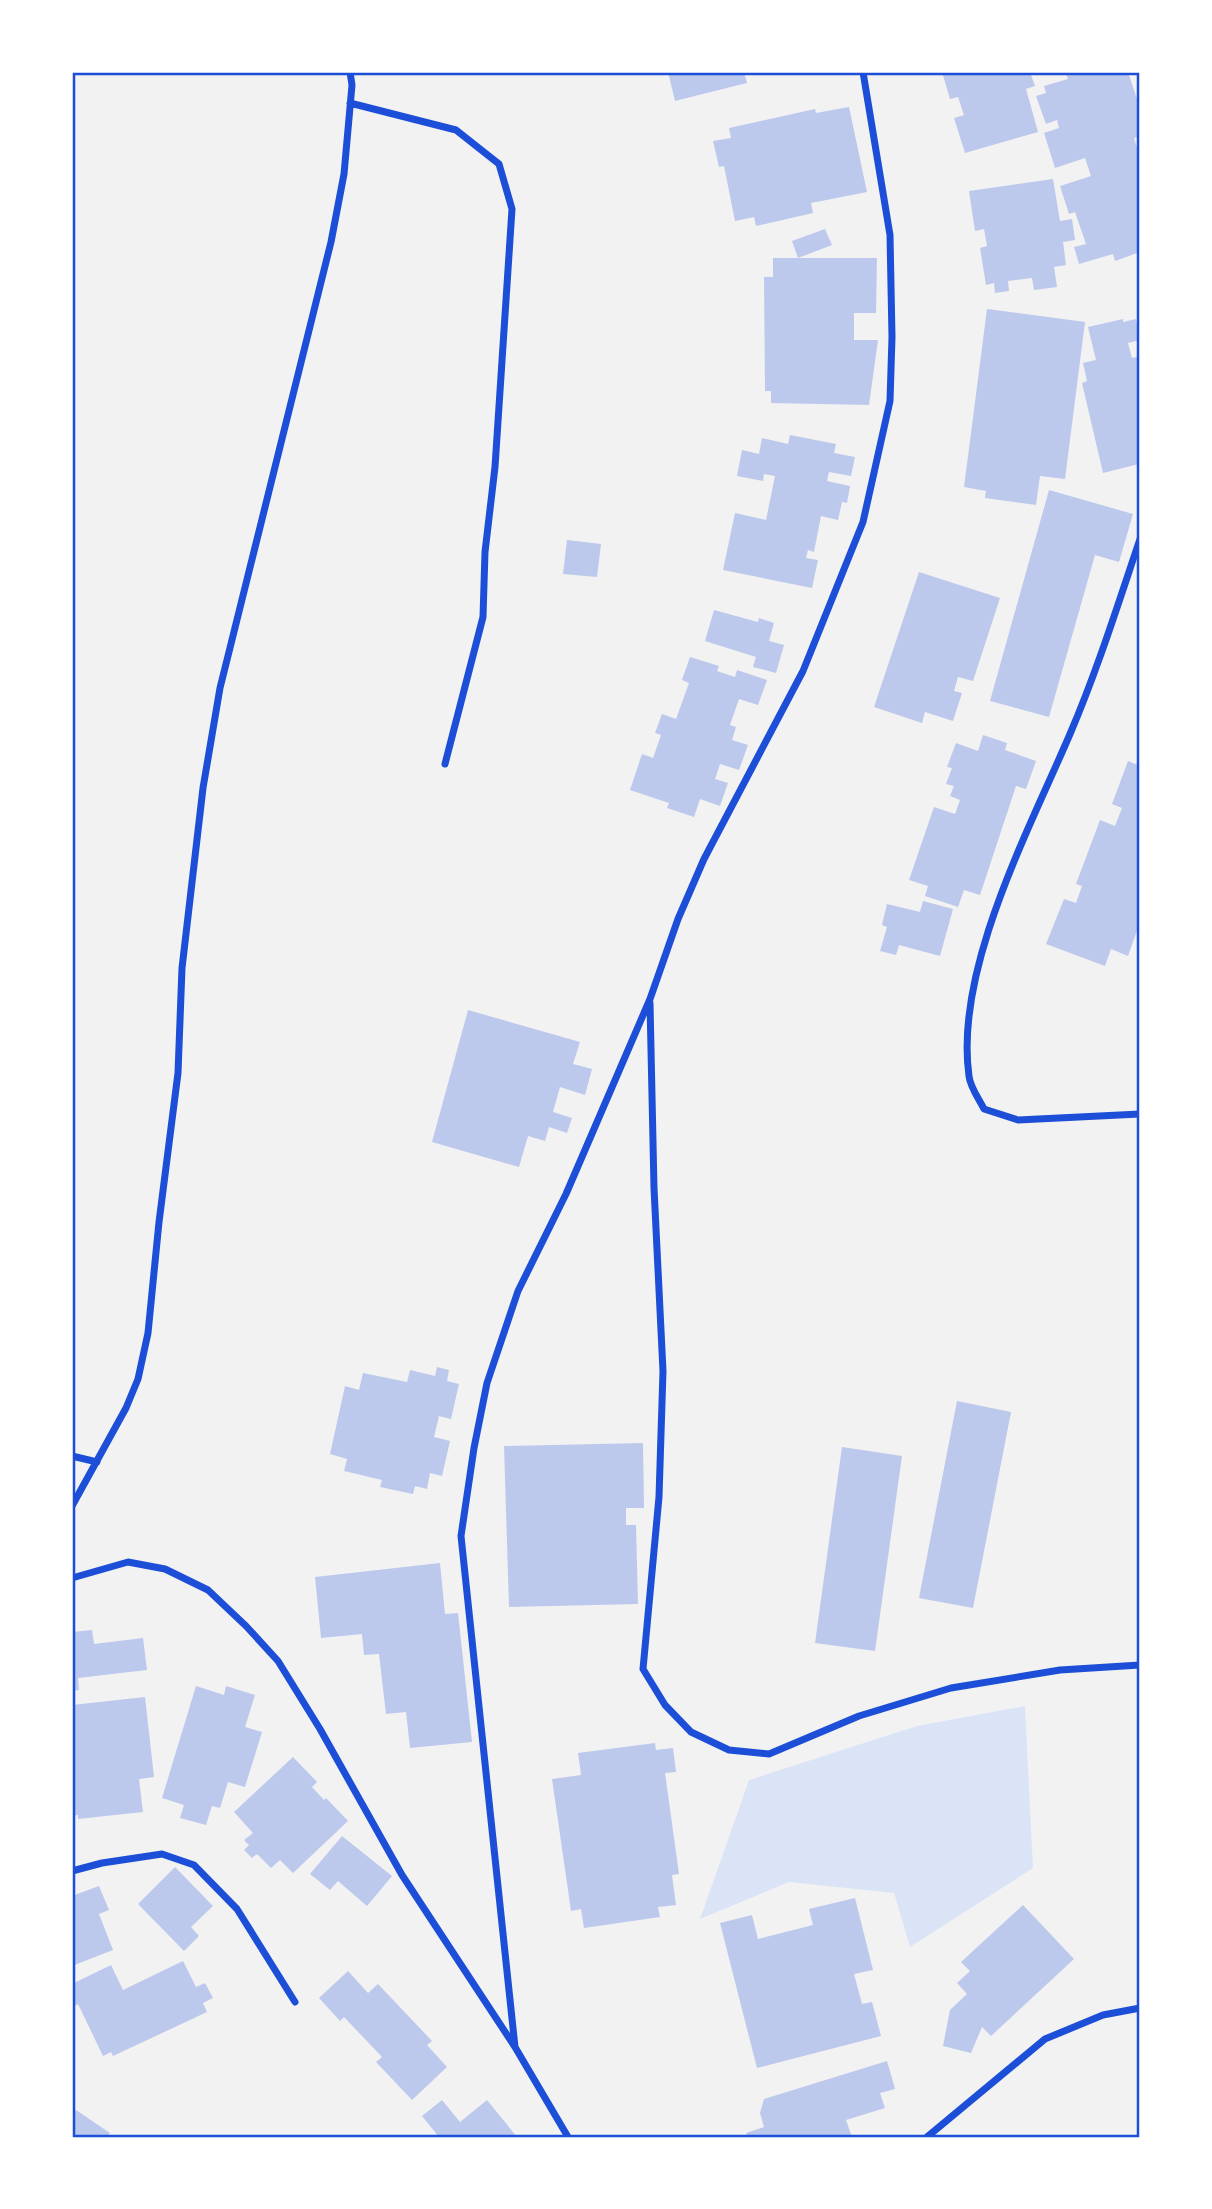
<svg xmlns="http://www.w3.org/2000/svg" width="1212" height="2209" font-family="'Open Sans',sans-serif">
<rect width="100%" height="100%" fill="#f2f2f2"/>
<!-- green -->
<path fill="#dbe4f7" d="M1025 1706 1033 1868 910 1947 894 1893 789 1882 700 1919 749 1780 917 1726Z"/>
<!-- building -->
<path fill="#bdc9ec" d="M668 72H744L747 83 675 101Z
M942 72H1030L1035 86 1026 89 1038 132 965 153 954 118 964 115 958 97 950 99Z
M1070 72H1128L1140 108V136L1134 138 1140 157V252L1115 261 1113 254 1079 264 1074 247 1086 244 1075 212 1069 214 1060 186 1091 176 1085 158 1055 168 1044 133 1059 128 1057 120 1046 124 1036 96 1046 93 1044 86 1068 79 1066 73Z
M849 107 867 192 811 203 813 213 756 226 754 217 735 221 724 166 719 167 713 141 731 138 729 128 815 109 816 113Z
M1053 179 1060 221 1072 219 1075 240 1063 242 1066 265 1054 267 1057 287 1034 290 1032 278 1008 281 1009 291 995 293 994 283 986 285 980 248 987 246 984 229 975 231 969 191Z
M825 229 832 245 798 258 792 241Z
M773 258H877L876 313H854V340H878L869 405 771 403V391H765L764 277H773Z
M987 309 1085 322 1065 479 1040 476 1036 505 985 498 986 491 964 487Z
M1123 319V322L1136 319 1140 340 1128 343 1132 358 1140 356V455L1137 456 1139 464 1103 473 1082 383 1087 381 1083 363 1096 360 1088 327Z
M790 435 836 444 834 453 855 457 851 476 829 472 827 481 850 486 847 503 842 502 838 520 821 516 814 552 808 550 806 558 818 560 812 588 723 570 735 513 766 520 775 476 764 474 763 481 737 476 742 450 759 454 762 438 788 444Z
M1049 490 1133 514 1119 562 1095 555 1049 717 990 701Z
M567 540 601 544 597 577 563 574Z
M919 572 1000 598 973 681 958 677 954 691 962 693 953 721 925 712 922 723 874 707Z
M714 610 758 622 759 618 774 623 769 641 784 645 776 673 753 667 756 657 705 641Z
M690 657 719 666 717 671 735 677 737 670 767 680 758 705 739 699 730 725 736 727 732 740 748 745 739 770 720 764 715 779 728 783 720 806 700 799 694 817 667 808 669 803 630 790 642 754 653 758 661 735 655 733 662 714 676 719 689 683 682 680Z
M983 735 1007 743 1005 750 1036 761 1026 789 1016 786 980 895 964 890 958 907 925 896 928 886 909 880 934 807 955 814 960 800 950 796 954 786 946 784 952 768 947 767 956 743 978 751Z
M1128 761 1140 766V922L1128 956 1111 949 1105 966 1046 944 1064 899 1076 903 1082 886 1076 884 1100 820 1115 826 1122 808 1112 804Z
M923 901 953 909 940 956 899 945 896 955 880 951 887 927 882 925 887 904 920 912Z
M468 1010 580 1042 573 1064 592 1069 585 1095 560 1087 553 1112 572 1118 567 1133 549 1127 545 1141 528 1136 519 1167 432 1142Z
M437 1367 449 1370 447 1381 459 1384 451 1419 439 1416 434 1437 450 1441 442 1476 430 1473 427 1489 415 1486 413 1494 380 1487 382 1480 344 1471 347 1459 330 1454 345 1386 359 1390 363 1373 407 1382 410 1370 435 1376Z
M957 1401 1011 1412 973 1608 919 1598Z
M643 1443 644 1508H626V1525H636L638 1604 509 1607 504 1446Z
M842 1447 902 1456 875 1651 815 1643Z
M440 1563 445 1614 458 1613 472 1742 410 1748 406 1712 386 1714 379 1654 364 1655 362 1634 321 1638 315 1577Z
M92 1630 94 1644 143 1638 147 1670 78 1678 79 1690 72 1691V1632Z
M196 1686 224 1695 226 1686 255 1695 245 1727 262 1732 245 1787 228 1782 220 1808 212 1806 206 1825 180 1818 184 1805 162 1798Z
M145 1697 154 1777 139 1779 143 1812 78 1819V1815L72 1816V1705Z
M655 1743 656 1750 673 1748 676 1772 665 1773 679 1874 672 1875 676 1905 658 1907 660 1917 584 1928 581 1909 571 1911 552 1779 581 1775 578 1753Z
M293 1757 317 1782 312 1787 324 1800 326 1798 348 1821 293 1873 280 1860 271 1868 257 1854 252 1858 244 1850 249 1845 244 1840 253 1833 234 1812Z
M342 1836 392 1876 367 1906 338 1881 330 1890 310 1874Z
M175 1867 213 1906 191 1927 199 1936 184 1951 138 1904Z
M99 1886 109 1910 99 1914 113 1950 72 1966V1896Z
M855 1898 873 1970 854 1974 862 2004 872 2002 881 2036 757 2068 720 1923 752 1915 758 1939 813 1925 809 1909Z
M1023 1905 1074 1959 991 2036 982 2027 971 2053 943 2046 950 2010 967 1994 957 1983 970 1971 961 1962Z
M183 1961 196 1987 205 1983 213 1998 203 2003 207 2012 113 2056 111 2052 103 2056 78 2004 72 2008V1984L111 1965 123 1990Z
M348 1971 368 1993 378 1984 432 2041 427 2045 447 2067 412 2100 376 2062 382 2057 344 2017 340 2021 319 1998Z
M887 2061 895 2089 880 2093 885 2108 846 2120 852 2137H748L746 2133 764 2127 760 2113 764 2099Z
M442 2100 460 2122 487 2100 517 2137H439L422 2116Z
M76 2110 110 2133 107 2137H72V2117Z"/>
<g fill="none" stroke-linecap="round" stroke-linejoin="round">
<!-- minor -->
<path stroke="#1d4ed8" stroke-width="7" d="M350 103 456 130 499 164 512 209 495 467 485 552 483 617 445 764
M1140 539C1118 604 1097 671 1070 734 1029 830 954 970 969 1076 970 1087 979 1099 984 1109L1018 1120 1140 1114
M650 1003 654 1188 663 1371 659 1497 643 1669 665 1705 691 1732 729 1750 769 1754 859 1716 951 1688 1060 1670 1140 1665
M72 1456 97 1462
M72 1506 126 1408 138 1379 148 1333 159 1222 178 1073 182 968 203 788 220 688 331 242 344 174 352 85 350 72
M72 1578 128 1562 165 1569 208 1590 246 1626 278 1661 320 1729 402 1875 515 2047 568 2137
M72 1871 102 1863 162 1854 194 1865 237 1909 295 2002
M515 2047 461 1536 474 1448 487 1383 518 1291 566 1194 650 999 678 919 704 859 803 671 863 522 890 401 892 337 890 235 863 72
M927 2137 1045 2039 1103 2015 1140 2008"/>
</g>
<!-- border -->
<rect width="1212" height="2209" fill="none" stroke="#ffffff" stroke-width="147"/>
<rect x="74" y="74" width="1064" height="2062" fill="none" stroke="#1d4ed8" stroke-width="2.5"/>
</svg>
